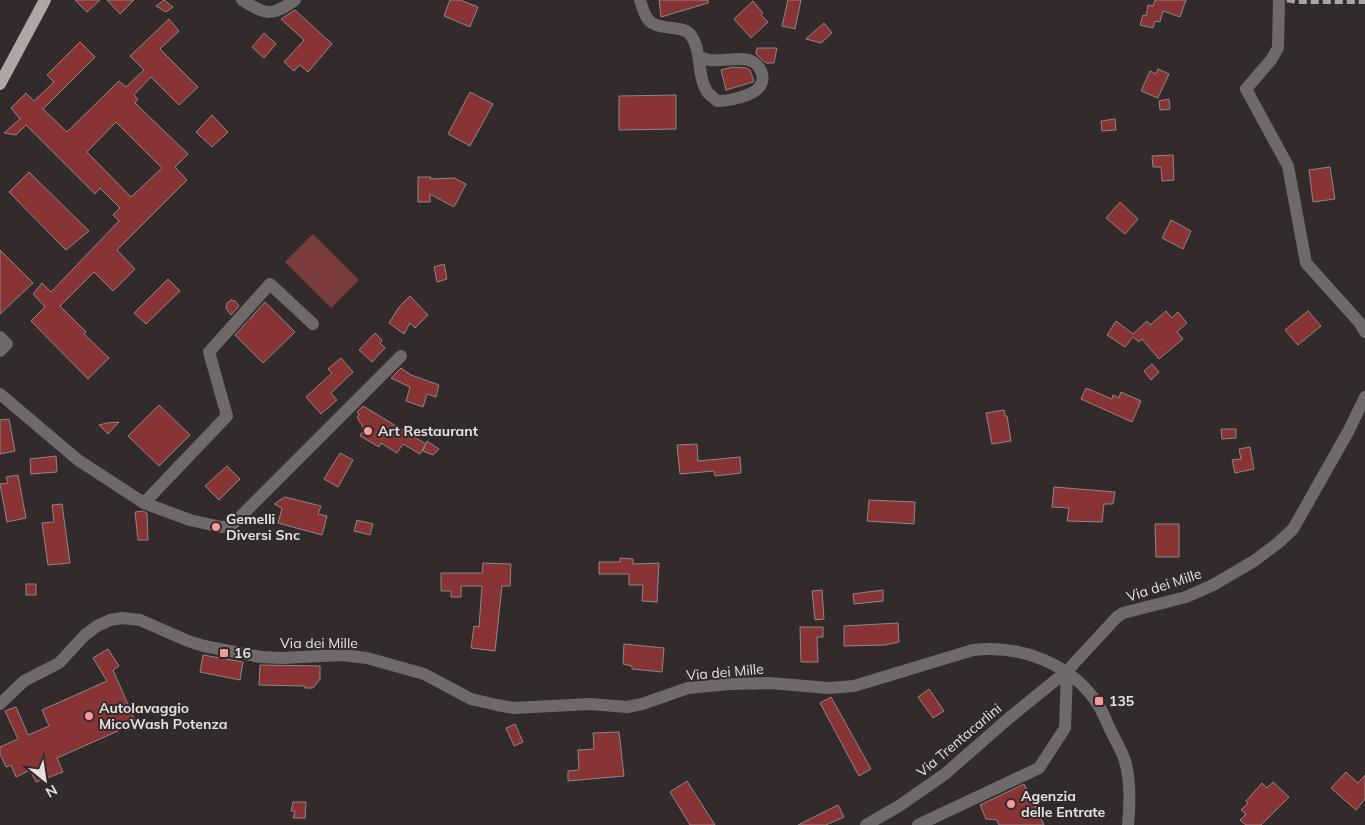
<svg xmlns="http://www.w3.org/2000/svg" width="1365" height="825" font-family="Mulish,sans-serif">
<rect width="100%" height="100%" fill="#332b2b"/>
<!-- green -->
<path fill="#7b3d3b" d="M313 234 359 280 331 308 285 262Z"/>
<!-- building -->
<path fill="#893434" stroke="#8f8685" fill-rule="evenodd" d="M75 0H100L87 12Z
M107 0H134L120 14Z
M164 0 173 7 166 12 156 6Z
M450 0H460L478 7 470 27 444 16Z
M659 0H708V3L661 17Z
M788 0H801L795 29 782 26Z
M1155 0H1186L1180 17 1163 11 1160 22 1155 21 1153 28 1140 25 1143 15 1146 16 1148 5 1153 6Z
M753 1 763 13 761 15 768 22 751 38 734 19Z
M295 10 332 44 308 72 300 65 294 71 284 62 304 40 281 19Z
M169 19 179 31 160 49 198 87 179 105 151 77 134 95 138 99 135 103 188 154 175 167 187 180 117 250 135 269 113 291 94 272 60 306 86 332 84 334 109 358 88 379 31 321 45 307 33 294 42 283 51 292 119 221 113 215 120 208 100 188 95 194 26 125 16 135 4 133 20 119 11 108 26 93 34 101 54 82 47 75 80 42 95 57 43 109 67 132 119 81 126 87 144 70 130 56ZM116 122 162 168 131 197 87 152Z
M824 23 832 33 821 43 806 39Z
M264 33 276 44 264 58 252 47Z
M757 48H777L774 63H766L756 54Z
M733 67 746 68 750 70 754 81 753 82 726 90 721 70Z
M1158 69 1169 74 1158 98 1141 91 1150 71 1156 74Z
M470 92 493 104 470 146 448 134Z
M676 95V129L619 130V96Z
M1169 99 1170 109 1160 110 1159 101Z
M212 115 228 132 212 147 196 132Z
M1115 119 1116 130 1102 131 1101 121Z
M1173 155 1174 180 1162 181 1161 167H1153L1152 156Z
M1330 167 1335 199 1313 202 1309 170Z
M29 172 89 231 66 250 9 192Z
M418 177H431L430 179 454 178 466 184 454 207 430 194V202H418Z
M1120 202 1138 219 1125 234 1106 218Z
M1171 220 1191 231 1183 249 1162 238Z
M0 250 33 283 0 314Z
M444 264 447 279 437 282 434 267Z
M168 279 180 291 146 324 134 313Z
M410 296 428 315 415 328 410 323 404 334 389 323 399 307Z
M231 300 235 301 239 306 231 315 226 308 227 303Z
M265 302 295 332 263 363 235 335Z
M1166 311 1172 318 1178 312 1187 323 1177 332 1183 339 1159 359 1142 339 1139 342 1133 337 1125 347 1107 335 1116 321 1133 334 1147 321 1150 325Z
M1308 311 1321 326 1298 345 1285 330Z
M375 333 382 340 380 343 385 348 372 362 359 350Z
M341 358 353 372 331 393 337 400 321 414 306 397 332 373 328 369Z
M1152 364 1159 372 1151 380 1144 371Z
M401 368 411 375 439 385 436 397 427 394 423 407 406 401 410 387 391 378Z
M1086 388 1112 399 1113 395 1119 398 1121 392 1141 401 1132 422 1081 399Z
M159 405 190 435 159 466 128 436Z
M363 406 426 444 427 441 439 449 433 455 423 451 425 445 420 454 403 444 397 453 381 443 379 447 360 436 364 429 357 417 359 415 357 412Z
M1004 410 1005 416H1007L1011 441 992 444 986 413Z
M9 419 15 451 0 454V420Z
M119 422 108 434 99 425 107 423Z
M1221 429H1236V438L1222 439Z
M697 444 698 461 740 457 741 473 715 476 714 471 680 474 677 445Z
M1250 447 1254 469 1235 473 1232 460 1241 459 1239 449Z
M340 453 353 460 338 487 324 479Z
M56 456 57 472 31 474 30 459Z
M227 466 240 479 219 500 205 486Z
M18 475 26 518 7 522 0 484 8 483 6 477Z
M1054 487 1115 492 1113 504H1104L1102 522 1067 521 1069 508 1052 507Z
M285 497 321 506 318 514 327 516 322 535 278 523 282 508 274 504Z
M869 500 915 502 914 524 867 521Z
M62 504 70 563 48 565 42 523 54 522 52 505Z
M143 511 147 513 148 540H138L135 512Z
M357 520 373 524 370 535 354 531Z
M1155 524H1179V557H1156Z
M620 558 633 559V564L659 563 657 602 642 601 643 585H629V574H599V562H620Z
M483 563 511 564 510 586H502L495 651 471 648 474 626 479 627 482 586H461V597H451V591H441V573H482Z
M26 584H36V595H26Z
M822 590 824 619 815 620 812 591Z
M883 590V601L854 604 853 594Z
M898 623 899 642 885 645 844 646V626Z
M800 627H823V637H817L818 662H801Z
M624 644 664 648 662 672 632 669V666L623 664Z
M108 649 119 666 113 670 136 723 57 758 63 772 36 782 30 770 16 777 11 765 6 767 0 754V747L18 739 5 711 16 707 28 735 49 726 42 710 107 681 93 658Z
M203 655 243 662 240 680 200 672Z
M260 665 320 666V679L313 688H305V686L259 685Z
M929 689 944 711 933 718 918 697Z
M831 697 871 769 859 776 820 703Z
M515 724 523 742 514 746 506 728Z
M619 732 624 776 568 781V771L579 770 578 750 594 749 593 733Z
M1346 772 1358 783 1365 775V799L1356 810 1331 788Z
M687 781 715 825H690L670 792Z
M1273 782 1289 797 1261 825H1246L1240 820 1246 814 1241 810 1248 803 1246 801 1262 783 1267 788Z
M1024 784 1044 825H999L997 820 986 819 980 805Z
M293 802H306L305 818H293L295 811H291Z
M838 805 844 817 826 825H798Z"/>
<g fill="none" stroke-linecap="round" stroke-linejoin="round">
<!-- minor -->
<path stroke="#6e6a6a" stroke-width="12" d="M242 0C266 15 271 17 295 0
M640 0C642 6 644 13 647 18 656 32 681 24 690 34 703 51 696 76 708 93 711 96 714 98 717 101 728 101 737 99 747 95 752 93 758 90 760 86 763 82 763 76 761 71 750 46 715 70 698 55
M1279 0 1278 48 1271 60 1246 89 1288 166 1306 263 1359 322 1365 332
M0 337 7 344 0 351
M0 394 78 460 144 503 190 520 221 527 231 526 401 356
M144 503 227 416 209 352 270 284 313 324
M0 704 24 681 59 663 85 635 97 626 110 620 122 618 140 620 188 641 204 646 261 657 282 658 342 655 367 658 424 674 471 699 497 705 514 708 590 704 627 707 642 704 688 688 730 684 769 683 829 688 854 686 973 650C1020 644 1073 664 1099 706 1104 714 1107 724 1112 733 1116 742 1122 751 1125 761 1131 781 1130 804 1128 825
M866 825 899 806 945 774 1009 718 1067 671 1117 617 1123 613 1186 597 1213 585 1254 561 1278 543 1293 529 1348 432 1365 397
M918 825 1039 768 1065 728 1067 671"/>
<!-- major -->
<path stroke="#afa7a6" stroke-width="12" d="M0 84 45 0"/>
<!-- rail -->
<path stroke="#aaa4a3" stroke-width="4" stroke-dasharray="8 4" stroke-linecap="butt" d="M1287 0 1296 2H1365"/>
</g>
<!-- markers -->
<g fill="#f59b97" stroke="#332b2b" stroke-width="2">
<circle cx="368" cy="431" r="5"/>
<circle cx="216" cy="527" r="5"/>
<rect x="219" y="648" width="10" height="10" rx="2.5"/>
<rect x="1094" y="696" width="10" height="10" rx="2.5"/>
<circle cx="89" cy="716" r="5"/>
<circle cx="1011" cy="804" r="5"/>
</g>
<g text-anchor="middle" stroke-width="4" stroke-linejoin="round" paint-order="stroke">
<!-- poi labels -->
<g font-size="14" font-weight="bold" fill="#e6e1e0" stroke="#332b2b" text-anchor="start">
<text x="378" y="436">Art Restaurant</text>
<text x="226" y="524">Gemelli<tspan x="226" dy="16">Diversi Snc</tspan></text>
<text x="234" y="658">16</text>
<text x="1109" y="706">135</text>
<text x="99" y="713">Autolavaggio<tspan x="99" dy="16">MicoWash Potenza</tspan></text>
<text x="1021" y="801">Agenzia<tspan x="1021" dy="16">delle Entrate</tspan></text>
</g>
<!-- street labels -->
<g font-size="14" fill="#e6e1e0" stroke="#332b2b">
<text transform="translate(1164 585) rotate(-18)" y="5">Via dei Mille</text>
<text x="319" y="648">Via dei Mille</text>
<text transform="translate(725 672) rotate(-5)" y="5">Via dei Mille</text>
<text transform="translate(959 740) rotate(-40)" y="5">Via Trentacarlini</text>
</g>
</g>
<!-- north arrow -->
<g transform="translate(45 780) rotate(150)" stroke="#332b2b" stroke-width="4" paint-order="stroke">
<path d="M0-4L9 19L0 12L-9 19Z" fill="#e6e1e0"/>
<text y="-8" font-size="14" font-weight="bold" text-anchor="middle" fill="#e6e1e0">N</text>
</g>
</svg>
